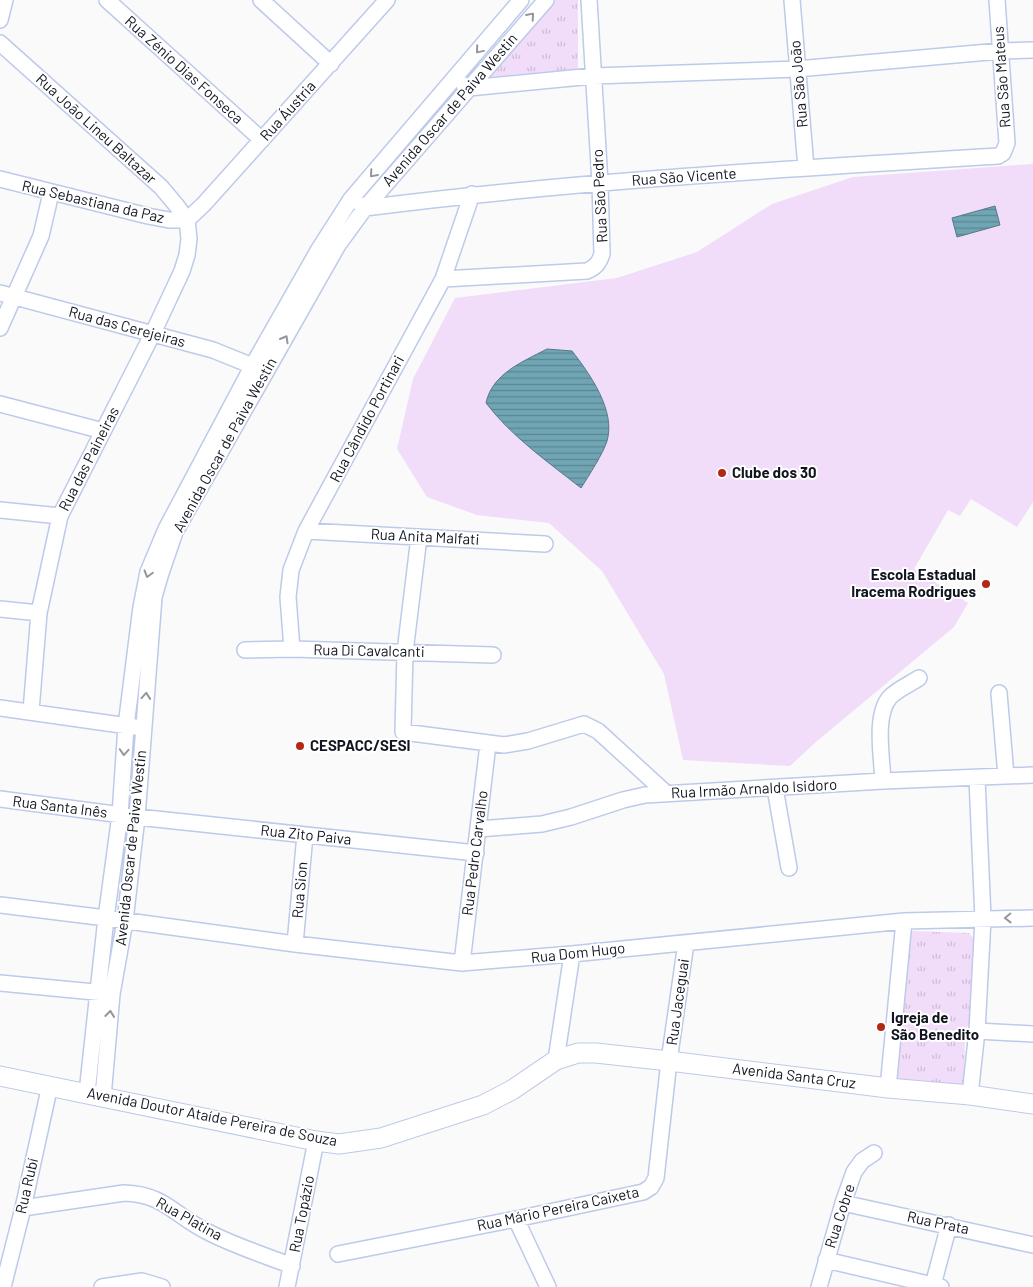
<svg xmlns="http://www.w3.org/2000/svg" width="1033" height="1287" font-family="Barlow,sans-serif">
<defs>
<pattern id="park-tufts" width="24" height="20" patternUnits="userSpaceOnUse" patternTransform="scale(1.25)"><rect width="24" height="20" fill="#f1dcf9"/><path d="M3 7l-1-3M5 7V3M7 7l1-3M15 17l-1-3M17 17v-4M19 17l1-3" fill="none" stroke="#cebcd5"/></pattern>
<pattern id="water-rules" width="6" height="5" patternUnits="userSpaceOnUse" patternTransform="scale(1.25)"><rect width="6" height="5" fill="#70a5b4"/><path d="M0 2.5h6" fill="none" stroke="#5b8592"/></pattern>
</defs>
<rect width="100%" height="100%" fill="#fafafa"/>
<!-- park -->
<path fill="url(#park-tufts)" d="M555 0H578V69L489 77Z
M912 931 969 933 974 939 972 1019 965 1030 964 1087 892 1079 906 936Z"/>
<!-- pitch -->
<path fill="#f1dcf9" d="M1033 164V502L1017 527 971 499 960 516 948 510 914 569 968 603 954 627 817 741 790 766 683 760 664 674 602 571 549 523 477 515 427 497 397 449 413 379 455 298 617 278 697 252 772 204 853 177Z"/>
<!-- water -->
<path fill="url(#water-rules)" stroke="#547a88" d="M995 206 1000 225 957 237 952 218Z
M547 349 572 351C590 374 616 411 607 441 604 452 588 477 581 488 548 462 512 437 486 403 492 374 522 362 547 349Z"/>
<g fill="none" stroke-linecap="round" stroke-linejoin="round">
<defs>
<path id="minor" d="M107 0 262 140
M261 0 331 64
M792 0 806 168
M0 20 5 0
M0 43 161 187 177 206 187 220 189 239 187 255 182 271 153 333 60 516 39 613 31 711
M464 85 469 88 593 76 797 69 1000 51 1033 50
M0 179 148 216 169 220H187
M361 205 365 208C575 181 787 169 998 156L1003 153 1007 143 997 0
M187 220 204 204 387 0
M443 279 587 271C596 267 599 263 602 254L600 183 589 0
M0 293 213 350 260 369
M0 328 41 236 51 193
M0 404 103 431
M0 510 60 516
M306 531 545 544
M419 537 405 652 403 732 504 745 528 741 584 724 598 731 667 794
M0 609 39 613
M292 649 288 597 291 570 306 531 443 279 472 194
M245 650 292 649 493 655
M999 693 1006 776
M0 708 135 727
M883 781C882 758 874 715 890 697 898 689 910 684 919 678
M775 788 789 868
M0 799 137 817 476 853
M479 829 542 824 571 817 623 800 645 795 883 781 1033 775
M0 905 106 918 295 944 462 963 572 954 904 921 1033 918
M295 944 305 835
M462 963 488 744
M0 983 105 993
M977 1031 1033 1034
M556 1060 572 954
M888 1088 904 921
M87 1093 106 918 120 815 126 726 141 607 148 572 166 529 253 365 319 249 351 199 521 0
M970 1095 977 1031 983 919 977 778
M103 1097 112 994 125 921 137 817 154 597 161 573 175 532 338 245 365 208 546 0
M843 1203 1033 1245
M23 1208 124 1193C164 1194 174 1215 206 1231 232 1245 264 1255 292 1266
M516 1219 548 1287
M338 1254 516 1219 643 1192 651 1187 656 1178 669 1061 686 943
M826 1260 941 1287
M933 1285 949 1225
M3 1287 23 1208 50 1085
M102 1287 142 1281 162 1287
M287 1287 316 1141
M819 1287 843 1203 854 1172 862 1161 874 1153"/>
<path id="major" d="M0 1076 316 1141 339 1144 381 1138 483 1105 512 1090 556 1060 578 1053H596L669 1061 888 1088 970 1095 1033 1104"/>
</defs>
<!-- minor casing -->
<use href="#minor" stroke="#bdcae9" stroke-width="18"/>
<!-- major casing -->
<use href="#major" stroke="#bdcae9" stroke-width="21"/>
<!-- minor -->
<use href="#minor" stroke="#fff" stroke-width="15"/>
<!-- major -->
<use href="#major" stroke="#fff" stroke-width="19"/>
</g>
<!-- one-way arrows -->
<defs><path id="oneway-chevron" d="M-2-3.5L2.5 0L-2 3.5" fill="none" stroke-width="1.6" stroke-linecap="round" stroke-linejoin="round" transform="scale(1.25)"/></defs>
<g stroke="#94969b">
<use href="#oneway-chevron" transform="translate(531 16) rotate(-49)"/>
<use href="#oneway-chevron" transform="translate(479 50) rotate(130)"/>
<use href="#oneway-chevron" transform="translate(373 174) rotate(131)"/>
<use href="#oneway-chevron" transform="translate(285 339) rotate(-60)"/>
<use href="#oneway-chevron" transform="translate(148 574) rotate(106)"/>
<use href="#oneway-chevron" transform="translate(146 696) rotate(-85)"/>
<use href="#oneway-chevron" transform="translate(124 752) rotate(94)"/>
<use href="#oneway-chevron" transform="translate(1008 918) rotate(179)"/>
<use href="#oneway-chevron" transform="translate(110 1014) rotate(-84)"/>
</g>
<!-- markers -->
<g fill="#b42714" stroke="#fff" stroke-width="2">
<circle cx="722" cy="473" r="5"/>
<circle cx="986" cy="584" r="5"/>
<circle cx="300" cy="746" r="5"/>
<circle cx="881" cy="1027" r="5"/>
</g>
<g text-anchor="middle" stroke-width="4" stroke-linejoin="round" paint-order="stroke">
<!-- street labels -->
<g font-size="15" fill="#111520" stroke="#fff">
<text transform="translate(184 70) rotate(42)" y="5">Rua Zénio Dias Fonseca</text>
<text transform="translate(1002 77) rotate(-94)" y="5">Rua São Mateus</text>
<text transform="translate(799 84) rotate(-95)" y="5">Rua São João</text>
<text transform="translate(450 110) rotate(-49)" y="5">Avenida Oscar de Paiva Westin</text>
<text transform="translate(288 111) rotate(-48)" y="5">Rua Áustria</text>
<text transform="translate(96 129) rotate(42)" y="5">Rua João Lineu Baltazar</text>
<text transform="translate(684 177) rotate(-4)" y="5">Rua São Vicente</text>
<text transform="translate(600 196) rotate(-93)" y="5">Rua São Pedro</text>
<text transform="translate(93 202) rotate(13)" y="5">Rua Sebastiana da Paz</text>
<text transform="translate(127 327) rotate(15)" y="5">Rua das Cerejeiras</text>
<text transform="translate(367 419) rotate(-62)" y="5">Rua Cândido Portinari</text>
<text transform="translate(225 445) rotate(-61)" y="5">Avenida Oscar de Paiva Westin</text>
<text transform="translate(89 459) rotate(-63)" y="5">Rua das Paineiras</text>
<text transform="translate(425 537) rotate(3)" y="5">Rua Anita Malfati</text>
<text transform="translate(369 651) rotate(1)" y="5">Rua Di Cavalcanti</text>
<text transform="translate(754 789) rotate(-3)" y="5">Rua Irmão Arnaldo Isidoro</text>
<text transform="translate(60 807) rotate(7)" y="5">Rua Santa Inês</text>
<text transform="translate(306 835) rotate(6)" y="5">Rua Zito Paiva</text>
<text transform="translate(131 848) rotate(-84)" y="5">Avenida Oscar de Paiva Westin</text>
<text transform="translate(475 853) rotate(-83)" y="5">Rua Pedro Carvalho</text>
<text transform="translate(300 890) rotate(-85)" y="5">Rua Sion</text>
<text transform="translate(578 953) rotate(-6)" y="5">Rua Dom Hugo</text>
<text transform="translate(678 1002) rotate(-82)" y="5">Rua Jaceguai</text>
<text transform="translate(794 1076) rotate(7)" y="5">Avenida Santa Cruz</text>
<text transform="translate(212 1117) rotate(11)" y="5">Avenida Doutor Ataíde Pereira de Souza</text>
<text transform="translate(27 1186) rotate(-77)" y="5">Rua Rubí</text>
<text transform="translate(558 1209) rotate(-12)" y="5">Rua Mário Pereira Caixeta</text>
<text transform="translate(302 1214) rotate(-79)" y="5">Rua Topázio</text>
<text transform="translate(840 1216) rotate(-72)" y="5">Rua Cobre</text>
<text transform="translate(189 1219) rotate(29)" y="5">Rua Platina</text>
<text transform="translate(938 1223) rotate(12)" y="5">Rua Prata</text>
</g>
<!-- poi labels -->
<g font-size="15" font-weight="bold" fill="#111520" stroke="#fff" text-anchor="start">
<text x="732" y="478">Clube dos 30</text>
<text x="976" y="580" text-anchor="end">Escola Estadual<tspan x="976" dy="17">Iracema Rodrigues</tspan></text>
<text x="310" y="751">CESPACC/SESI</text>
<text x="891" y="1023">Igreja de<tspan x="891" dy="17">São Benedito</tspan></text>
</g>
</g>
</svg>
